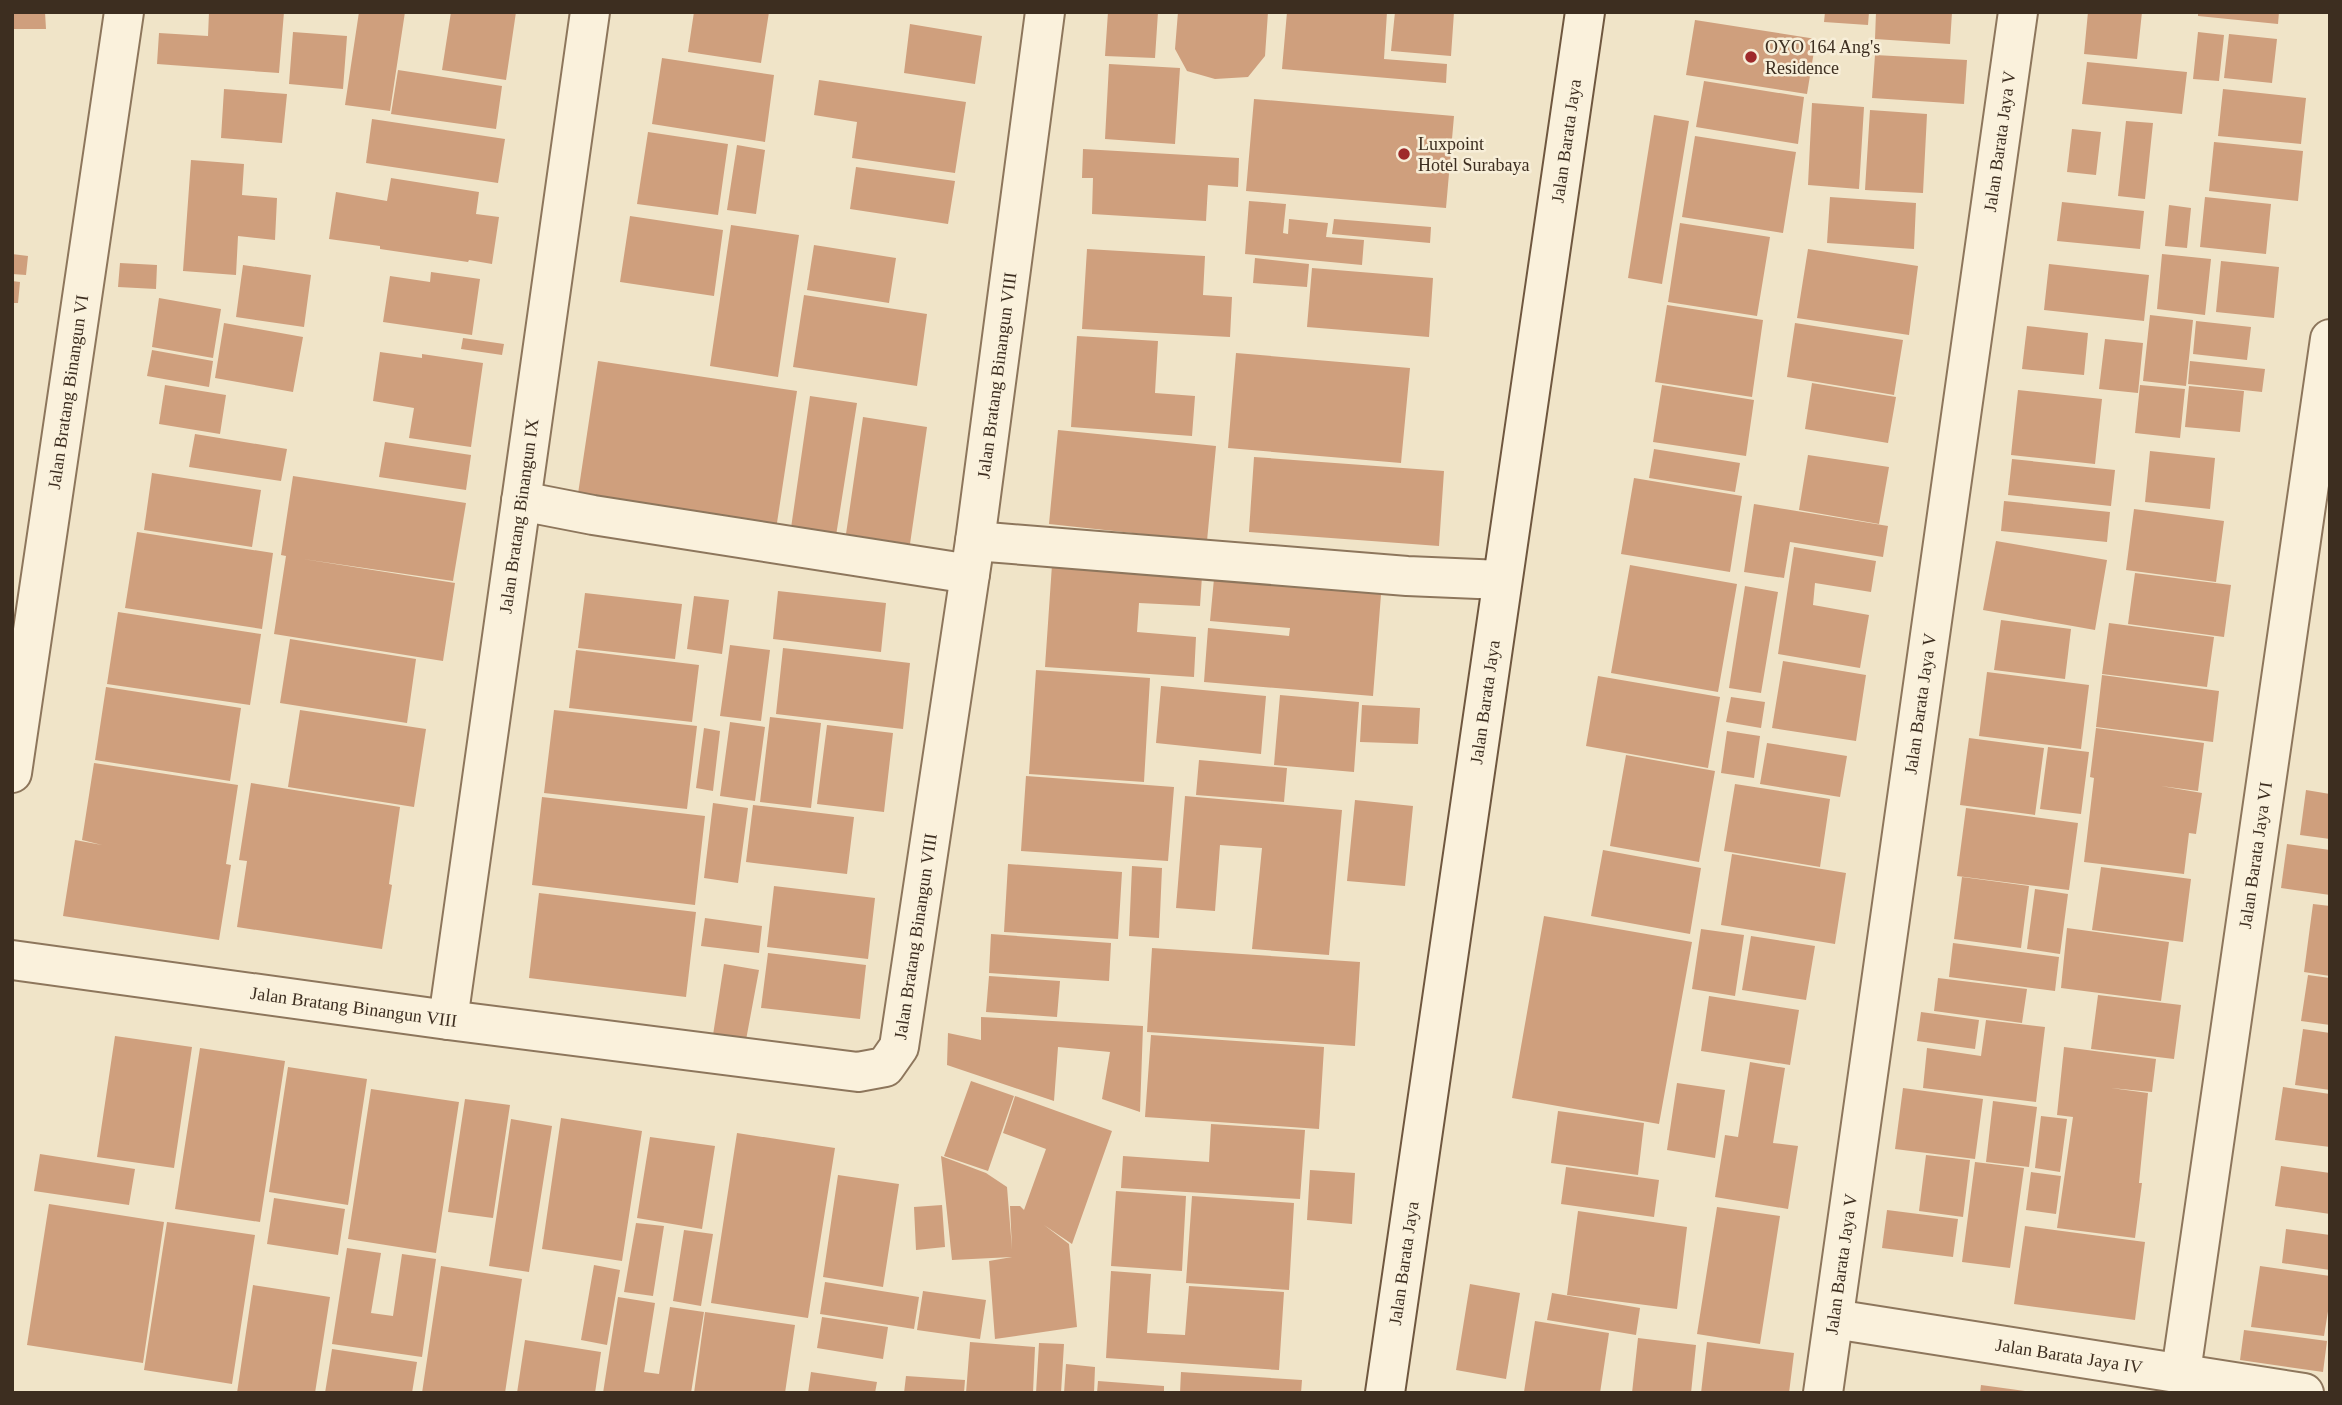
<svg xmlns="http://www.w3.org/2000/svg" width="2342" height="1405" font-family="Georgia,serif">
<rect width="100%" height="100%" fill="#f0e4c8"/>
<!-- building -->
<path fill="#cf9f7d" d="M12 12H45L46 29H12Z
M209 12H284L279 73 157 64 159 33 208 36Z
M359 12H405L390 111 345 105Z
M451 12H516L506 80 442 70Z
M694 12H769L761 63 688 52Z
M1108 12H1158L1155 58 1105 56Z
M1178 12H1268L1265 56 1248 77 1215 79 1187 71 1175 49Z
M1287 12H1387L1384 59 1447 64 1446 83 1282 69Z
M1395 12H1454L1451 56 1391 51Z
M1825 12H1869L1868 25 1824 22Z
M1876 12H1952L1950 44 1875 39Z
M2088 12H2142L2137 59 2084 54Z
M2198 12H2279L2278 24 2198 16Z
M1695 20 1816 39 1807 94 1686 75Z
M910 24 982 36 975 84 904 73Z
M293 32 347 36 343 89 289 84Z
M2198 32 2224 35 2219 81 2193 79Z
M2229 34 2277 39 2272 83 2224 78Z
M1875 55 1967 60 1964 104 1872 98Z
M662 58 774 75 765 142 652 124Z
M2087 62 2187 72 2182 114 2082 104Z
M1109 64 1180 68 1175 144 1105 139Z
M398 70 502 86 496 129 391 114Z
M819 80 966 102 955 173 852 158 857 122 814 115Z
M1704 81 1804 97 1798 144 1696 127Z
M224 89 287 94 282 143 221 138Z
M2223 89 2306 98 2301 144 2218 136Z
M1254 99 1454 116 1446 208 1246 191Z
M1812 103 1864 107 1859 189 1808 185Z
M1870 110 1927 114 1923 193 1865 190Z
M1654 115 1689 121 1662 284 1628 278Z
M372 119 505 139 498 183 366 163Z
M2126 121 2153 123 2145 199 2118 196Z
M2072 129 2101 132 2096 175 2067 172Z
M648 132 728 144 718 215 637 204Z
M1695 136 1796 152 1783 233 1682 217Z
M2214 142 2303 151 2298 201 2209 191Z
M737 145 765 150 756 214 727 210Z
M1083 149 1239 158 1238 187 1208 185 1206 221 1092 214 1093 178H1082Z
M191 160 244 164 242 195 277 198 275 240 238 236 236 275 183 271Z
M856 167 955 181 948 224 850 209Z
M391 178 479 192 476 214 499 217 492 264 469 260 468 262 380 249V246L329 239 336 192 387 201Z
M1830 197 1916 203 1914 249 1827 243Z
M2205 197 2271 204 2266 254 2200 247Z
M1249 201 1286 204 1283 233 1288 234 1289 219 1328 223 1326 237 1364 240 1362 265 1245 254Z
M2062 202 2144 211 2140 249 2057 241Z
M2169 205 2191 208 2187 248 2165 246Z
M630 216 723 230 714 296 620 282Z
M1334 219 1431 227 1430 243 1332 234Z
M1680 223 1770 237 1757 316 1668 302Z
M731 225 799 235 778 377 710 366Z
M814 245 896 258 889 303 807 290Z
M1087 249 1205 256 1203 295 1232 297 1230 337 1082 329Z
M1808 249 1918 266 1909 335 1797 318Z
M12 254 28 256 26 275 12 274Z
M2162 254 2211 259 2205 315 2157 309Z
M1255 258 1309 264 1307 287 1253 283Z
M2221 261 2279 267 2274 318 2216 312Z
M120 263 157 265 156 289 118 287Z
M2049 264 2149 275 2144 321 2044 310Z
M243 265 311 275 304 327 236 317Z
M1312 268 1433 278 1429 337 1307 327Z
M431 272 480 279 472 335 383 322 390 276 430 282Z
M12 281 20 282 18 303H12Z
M804 295 927 314 917 386 793 367Z
M159 298 221 309 213 358 152 347Z
M1667 305 1763 320 1752 397 1655 382Z
M2150 315 2193 320 2186 386 2143 381Z
M2196 321 2251 327 2247 360 2193 354Z
M224 323 303 337 293 392 215 378Z
M1795 323 1903 340 1894 395 1787 377Z
M2027 326 2088 333 2084 375 2022 369Z
M1077 336 1158 341 1155 393 1195 396 1192 436 1071 427Z
M463 338 504 344 502 355 461 349Z
M2105 339 2143 343 2138 393 2099 389Z
M152 350 213 361 209 387 147 376Z
M380 352 422 358V354L483 363 471 447 409 438 414 408 373 401Z
M1236 353 1410 368 1401 463 1228 448Z
M598 361 797 391 775 536 576 507Z
M2190 361 2265 369 2262 392 2188 384Z
M1812 383 1896 397 1888 443 1805 429Z
M165 385 226 395 220 434 159 424Z
M1662 385 1754 400 1746 456 1653 442Z
M2140 385 2185 389 2180 438 2135 433Z
M2189 386 2244 391 2240 432 2185 427Z
M2018 390 2102 399 2095 464 2011 455Z
M810 396 857 403 835 542 790 535Z
M863 417 927 427 910 544 846 534Z
M1058 430 1216 446 1207 541 1049 524Z
M195 434 287 449 281 481 189 467Z
M385 442 471 455 466 490 379 477Z
M1654 449 1740 463 1735 492 1649 478Z
M2150 451 2215 458 2210 509 2145 502Z
M1808 455 1889 467 1879 524 1799 510Z
M1254 457 1444 471 1439 546 1249 532Z
M2012 459 2115 470 2111 506 2008 495Z
M152 473 261 490 252 547 144 530Z
M293 476 466 503 453 581 303 559 455 583 443 661 274 634 286 556 281 555Z
M1634 478 1742 496 1730 572 1621 554Z
M2004 501 2110 512 2107 542 2001 531Z
M1754 504 1888 526 1883 557 1790 542 1784 578 1744 572Z
M2134 509 2224 521 2216 582 2126 570Z
M137 532 273 553 262 629 125 608Z
M1996 541 2107 560 2095 630 1983 610Z
M1794 547 1876 561 1871 592 1815 583 1813 605 1869 615 1860 668 1778 654Z
M1053 550 1203 561 1200 606 1139 603 1137 632 1196 637 1194 677 1045 667Z
M1630 565 1737 584 1718 692 1611 673Z
M1215 568 1382 582 1373 696 1204 682 1208 628 1289 636 1290 628 1210 621Z
M2135 573 2231 585 2224 637 2128 624Z
M1745 586 1778 592 1761 693 1729 688Z
M778 591 886 603 881 652 773 639Z
M585 593 682 604 675 659 578 648Z
M694 596 729 600 722 654 687 649Z
M118 612 261 634 250 705 107 684Z
M2001 620 2071 629 2065 679 1994 670Z
M2109 623 2214 637 2207 687 2102 674Z
M290 639 416 659 407 723 280 703Z
M730 645 770 650 761 721 720 716Z
M783 648 910 663 903 729 776 714Z
M576 650 699 665 692 722 569 708Z
M1783 661 1866 675 1856 741 1772 728Z
M1036 670 1150 678 1144 782 1029 774Z
M1987 672 2089 685 2081 749 1979 736Z
M2102 675 2219 691 2213 742 2096 727Z
M1598 676 1720 697 1708 768 1586 746Z
M1161 686 1266 696 1261 754 1156 743Z
M106 687 241 708 230 781 95 760Z
M1280 695 1359 702 1354 772 1274 765Z
M1731 697 1765 702 1761 728 1726 722Z
M1362 705 1420 708 1418 744 1360 742Z
M300 710 426 729 414 807 288 787Z
M554 710 697 726 687 809 544 793Z
M770 717 821 723 811 808 760 802Z
M730 722 765 727 755 801 720 796Z
M827 725 893 733 884 812 817 804Z
M704 728 720 731 713 791 696 788Z
M2096 728 2204 743 2198 791 2161 786 2202 793 2196 834 2189 833 2184 874 2084 862 2094 778 2090 777Z
M1727 731 1760 736 1754 778 1721 773Z
M1969 738 2044 748 2035 815 1960 805Z
M1767 743 1847 756 1840 797 1760 784Z
M2048 747 2089 752 2081 814 2040 809Z
M1626 755 1715 771 1699 862 1610 846Z
M1199 760 1287 768 1284 802 1196 795Z
M94 763 238 785 226 864 231 865 219 940 63 916 75 840 102 845 82 840Z
M1026 776 1174 787 1168 861 1021 851Z
M251 783 400 807 389 884 392 885 382 949 237 927 247 861 239 860Z
M1735 784 1830 799 1820 867 1724 851Z
M2306 790 2330 794V839L2300 835Z
M1185 796 1342 810 1329 955 1252 949 1262 848 1220 845 1215 911 1176 908Z
M542 797 705 816 695 905 532 885Z
M1355 800 1413 806 1405 886 1347 881Z
M713 803 748 808 738 883 704 878Z
M753 805 854 817 847 874 746 862Z
M1966 808 2078 823 2069 890 1957 876Z
M2287 844 2330 850V895L2281 888Z
M1603 850 1701 868 1690 934 1591 916Z
M1732 854 1846 873 1835 944 1721 925Z
M1008 864 1122 872 1118 939 1004 932Z
M1132 866 1162 868 1159 938 1129 936Z
M2101 867 2191 879 2183 942 2092 930Z
M1962 877 2029 886 2021 948 1954 939Z
M774 886 875 898 868 959 767 947Z
M2035 889 2068 894 2060 954 2027 949Z
M539 893 696 912 686 997 529 978Z
M2313 904 2330 906V976L2304 972Z
M1544 916 1692 942 1659 1124 1512 1098Z
M705 918 762 926 759 953 701 946Z
M2067 928 2169 942 2161 1001 2061 988Z
M1701 929 1744 935 1735 996 1692 989Z
M991 934 1111 943 1109 981 989 973Z
M1751 936 1815 946 1806 1000 1742 990Z
M1953 943 2059 957 2055 991 1949 977Z
M1152 948 1360 962 1355 1046 1147 1032Z
M768 953 866 965 860 1019 761 1008Z
M724 964 759 970 746 1040 713 1035Z
M2308 975 2330 978V1025L2301 1021Z
M989 976 1060 981 1057 1017 986 1012Z
M1938 978 2027 989 2022 1023 1934 1011Z
M2098 995 2181 1005 2174 1059 2091 1049Z
M1709 996 1799 1010 1790 1065 1701 1051Z
M1921 1012 1979 1020 1975 1049 1917 1041Z
M981 1017 1143 1026 1140 1112 1102 1099 1110 1052 1058 1047 1054 1101 947 1065 948 1033 981 1040Z
M1986 1020 2045 1027 2036 1102 1923 1088 1927 1048 1981 1056Z
M2303 1029 2330 1033V1090L2295 1085Z
M1151 1035 1324 1047 1319 1129 1145 1117Z
M115 1036 192 1047 174 1168 97 1157Z
M2064 1047 2156 1059 2152 1092 2111 1088 2148 1093 2139 1183H2142L2135 1238 2057 1228 2073 1117 2057 1115Z
M200 1048 285 1061 260 1222 175 1209Z
M1750 1062 1785 1068 1773 1143 1798 1146 1788 1209 1715 1197 1725 1135 1738 1137Z
M288 1067 367 1079 348 1205 269 1192Z
M971 1081 1014 1096 988 1171 944 1156Z
M1677 1083 1725 1090 1715 1158 1667 1150Z
M2283 1087 2330 1094V1147L2275 1140Z
M1903 1088 1983 1099 1975 1159 1895 1149Z
M371 1089 459 1102 436 1253 348 1239Z
M1015 1096 1112 1131 1072 1244 1044 1225 1069 1244 1077 1327 995 1339 989 1261 1012 1257 952 1260 941 1156 986 1173 1007 1187 1012 1249 1010 1206H1020L1024 1210 1046 1149 1003 1133Z
M465 1099 510 1105 493 1218 448 1212Z
M1993 1101 2037 1107 2029 1167 1986 1162Z
M1558 1111 1644 1123 1638 1175 1551 1163Z
M2041 1116 2067 1119 2060 1172 2035 1168Z
M561 1118 642 1131 622 1261 542 1249Z
M511 1119 552 1126 529 1272 489 1266Z
M1211 1124 1305 1130 1300 1199 1121 1188 1123 1156 1209 1162Z
M737 1133 835 1148 808 1318 711 1303Z
M650 1137 715 1146 702 1229 637 1218Z
M40 1154 135 1169 129 1205 34 1191Z
M1926 1155 1970 1160 1963 1217 1919 1211Z
M1975 1162 2024 1168 2010 1268 1962 1262Z
M2281 1166 2330 1173V1214L2275 1206Z
M1566 1167 1659 1180 1654 1217 1561 1204Z
M1310 1170 1355 1173 1352 1224 1307 1220Z
M2031 1172 2061 1176 2056 1214 2026 1210Z
M838 1175 899 1184 883 1287 823 1277Z
M1116 1191 1186 1196 1182 1271 1111 1266Z
M1192 1196 1294 1203 1289 1290 1186 1283Z
M274 1198 345 1209 338 1255 267 1244Z
M49 1204 164 1222 143 1363 27 1345Z
M942 1205 945 1247 916 1250 914 1207Z
M1717 1207 1780 1216 1760 1344 1697 1334Z
M1887 1210 1958 1219 1953 1257 1882 1248Z
M1578 1211 1687 1227 1677 1309 1567 1295Z
M167 1222 255 1235 232 1384 144 1370Z
M636 1223 664 1226 653 1296 624 1292Z
M2025 1226 2145 1242 2135 1320 2014 1304Z
M2286 1229 2330 1235V1270L2282 1263Z
M684 1230 713 1234 701 1306 673 1301Z
M347 1248 381 1253 371 1313 393 1316 402 1254 436 1259 422 1357 332 1344Z
M594 1265 620 1270 607 1345 581 1340Z
M441 1266 522 1279 505 1393H422Z
M2260 1266 2330 1276V1299L2324 1336 2251 1327Z
M1111 1271 1151 1274 1147 1333 1185 1335 1189 1286 1284 1292 1279 1370 1106 1358Z
M825 1282 919 1297 914 1329 820 1314Z
M1470 1284 1520 1293 1506 1379 1456 1370Z
M253 1285 330 1297 315 1393H237Z
M923 1291 986 1300 980 1339 917 1330Z
M1552 1293 1640 1308 1636 1335 1547 1320Z
M618 1297 655 1303 644 1372 659 1374 670 1307 704 1312 691 1393H603Z
M705 1312 795 1325 785 1393H694Z
M822 1317 888 1327 883 1359 817 1348Z
M1535 1321 1609 1333 1600 1393 1524 1392Z
M2244 1330 2327 1341 2323 1372 2240 1360Z
M1638 1338 1696 1345 1691 1393H1632Z
M525 1340 601 1352 595 1393H517Z
M970 1342 1035 1347 1033 1393H966Z
M1707 1342 1794 1353 1789 1393H1701Z
M1039 1343 1064 1344 1061 1393H1036Z
M332 1349 417 1362 412 1393H325Z
M1066 1364 1095 1367 1094 1393H1064Z
M811 1372 877 1382 875 1393H808Z
M1181 1372 1302 1380 1301 1393H1180Z
M906 1376 965 1380 964 1393H904Z
M1098 1381 1164 1386V1393H1097Z
M1981 1385 2025 1391V1393H1980Z"/>
<g fill="none" stroke-linecap="round" stroke-linejoin="round">
<defs>
<g id="minor">
<path d="M521 501 593 515 970 574"/>
<path d="M975 541 1407 576 1502 580"/>
<path id="s1" d="M12 773 124 12"/>
<path id="s2" d="M12 960 448 1020 858 1072 885 1067 899 1047 975 541 1045 12"/>
<path id="s3" d="M448 1020 590 12"/>
<path id="s4" d="M1834 1319 2304 1393"/>
<path id="s5" d="M2181 1372 2330 339"/>
<path id="s6" d="M1823 1393 2018 12"/>
</g>
<g id="secondary">
<path id="s7" d="M1385 1393 1585 12"/>
</g>
</defs>
<!-- minor casing -->
<use href="#minor" stroke="#8d765c" stroke-width="42"/>
<!-- secondary casing -->
<use href="#secondary" stroke="#6f573f" stroke-width="42"/>
<!-- minor -->
<use href="#minor" stroke="#faf1dc" stroke-width="38"/>
<!-- secondary -->
<use href="#secondary" stroke="#faf1dc" stroke-width="38"/>
</g>
<!-- markers -->
<g fill="#9e2a2b" stroke="#f7eed8" stroke-width="2.5">
<circle cx="1751" cy="57" r="7"/>
<circle cx="1404" cy="154" r="7"/>
</g>
<g text-anchor="middle" stroke-width="5" stroke-linejoin="round" paint-order="stroke">
<!-- poi labels -->
<g font-size="18" fill="#3d2e20" stroke="#f7eed8" text-anchor="start">
<text x="1765" y="53">OYO 164 Ang's<tspan x="1765" dy="21">Residence</tspan></text>
<text x="1418" y="150">Luxpoint<tspan x="1418" dy="21">Hotel Surabaya</tspan></text>
</g>
<!-- street labels -->
<g font-size="18" fill="#3d2e20" stroke="#f7eed8">
<text dy="6" stroke="none"><textPath href="#s7" startOffset="1265">Jalan Barata Jaya</textPath></text>
<text dy="6" stroke="none"><textPath href="#s6" startOffset="1264">Jalan Barata Jaya V</textPath></text>
<text dy="6" stroke="none"><textPath href="#s2" startOffset="1584">Jalan Bratang Binangun VIII</textPath></text>
<text dy="6" stroke="none"><textPath href="#s1" startOffset="385">Jalan Bratang Binangun VI</textPath></text>
<text dy="6" stroke="none"><textPath href="#s3" startOffset="509">Jalan Bratang Binangun IX</textPath></text>
<text dy="6" stroke="none"><textPath href="#s7" startOffset="698">Jalan Barata Jaya</textPath></text>
<text dy="6" stroke="none"><textPath href="#s6" startOffset="696">Jalan Barata Jaya V</textPath></text>
<text dy="6" stroke="none"><textPath href="#s5" startOffset="522">Jalan Barata Jaya VI</textPath></text>
<text dy="6" stroke="none"><textPath href="#s2" startOffset="1017">Jalan Bratang Binangun VIII</textPath></text>
<text dy="6" stroke="none"><textPath href="#s2" startOffset="345">Jalan Bratang Binangun VIII</textPath></text>
<text dy="6" stroke="none"><textPath href="#s7" startOffset="131">Jalan Barata Jaya</textPath></text>
<text dy="6" stroke="none"><textPath href="#s6" startOffset="130">Jalan Barata Jaya V</textPath></text>
<text dy="6" stroke="none"><textPath href="#s4" startOffset="238">Jalan Barata Jaya IV</textPath></text>
</g>
</g>
<!-- border -->
<rect width="2342" height="1405" fill="none" stroke="#3d2e20" stroke-width="28"/>
</svg>
